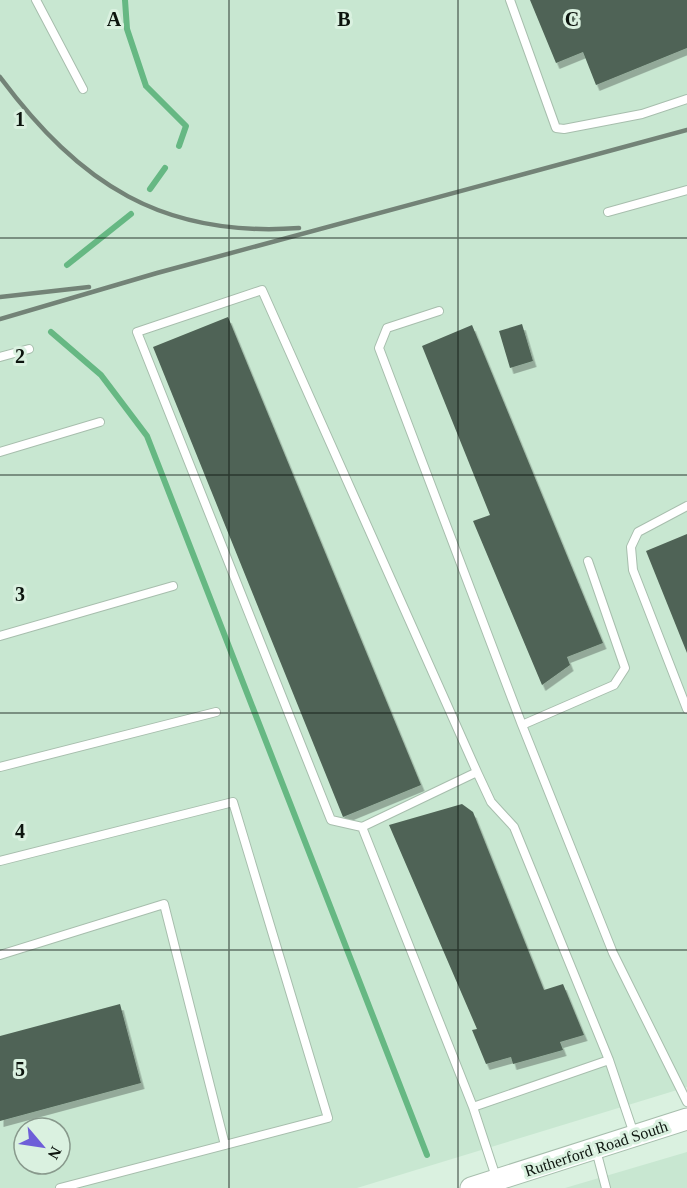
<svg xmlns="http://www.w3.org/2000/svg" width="687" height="1188" font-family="Georgia,serif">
<defs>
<filter id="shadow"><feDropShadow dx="3.5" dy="6" stdDeviation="0" flood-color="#0004"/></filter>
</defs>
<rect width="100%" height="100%" fill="#daf1e0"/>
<!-- built -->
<path fill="#c8e7d1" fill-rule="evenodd" d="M0 0H687V1087L357 1188H0ZM24 1128H60V1164H24Z
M687 1152V1188H565Z"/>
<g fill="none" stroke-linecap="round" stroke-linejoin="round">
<!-- stream -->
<path stroke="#66b883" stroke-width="6" d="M125 0 127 29 146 86 186 126 179 146
M150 189 165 168
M67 265 131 214
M51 332 101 375 147 436 427 1155"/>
</g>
<!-- building -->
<path fill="#506456" filter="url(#shadow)" d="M530 0H687V48L596 85 583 52 556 63Z
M228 317 421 785 343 817 153 347Z
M522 324 533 361 510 368 499 331Z
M472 325 603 643 567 657 570 665 542 685 473 521 490 515 422 346Z
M687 534V653L646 551Z
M462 804 473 812 544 990 563 984 584 1035 560 1042 563 1050 513 1064 511 1057 486 1064 472 1030 477 1029 389 825Z
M120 1004 141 1083 0 1121V1036Z"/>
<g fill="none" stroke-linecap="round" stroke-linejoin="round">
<defs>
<path id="lane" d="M36 0 83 89
M510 0 556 128 564 129 642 114 687 99
M608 212 687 190
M439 311 387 328 379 348 522 725
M0 357 29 349
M0 452 100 422
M687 506 638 532 631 547 633 570 687 709
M588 561 625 668 614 685 522 725 613 953 687 1102
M0 636 173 586
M0 767 216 712
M362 827 331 820 137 332 262 290 477 772
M0 861 233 802 328 1118 60 1188
M0 955 164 904 225 1145
M473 1107 362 827 477 772 491 802 514 827 609 1060
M596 1150 606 1188
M496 1177 473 1107 609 1060 634 1134"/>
<path id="secondary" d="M471 1188 687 1119"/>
</defs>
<!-- lane casing -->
<use href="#lane" stroke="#a7bead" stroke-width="10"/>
<!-- secondary casing -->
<use href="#secondary" stroke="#a7bead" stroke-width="23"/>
<!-- lane -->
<use href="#lane" stroke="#fff" stroke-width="8"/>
<!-- secondary -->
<use href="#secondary" stroke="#fff" stroke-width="21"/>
<!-- rail -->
<path stroke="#738377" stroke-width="4.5" d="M0 77C80 184 162 238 299 228
M0 297 89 287
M0 319 157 273 687 130"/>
</g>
<!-- grid -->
<path fill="none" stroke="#0c140e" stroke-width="1.5" stroke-opacity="0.55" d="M229 0V1188M458 0V1188M0 238H687M0 475H687M0 713H687M0 950H687"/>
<g text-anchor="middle" stroke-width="6" stroke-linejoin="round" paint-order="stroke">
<!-- street labels -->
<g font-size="16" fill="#0c140e" stroke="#daf1e0">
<text transform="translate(596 1148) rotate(-18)" y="6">Rutherford Road South</text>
</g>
</g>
<g font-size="20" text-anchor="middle" font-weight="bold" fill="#0c140e" stroke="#daf1e0" stroke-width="6" stroke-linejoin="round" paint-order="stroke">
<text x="114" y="26">A</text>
<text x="344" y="26">B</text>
<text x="572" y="26">C</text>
<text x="20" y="126">1</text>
<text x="20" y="363">2</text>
<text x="20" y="601">3</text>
<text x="20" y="838">4</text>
<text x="20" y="1076">5</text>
</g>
<!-- north arrow -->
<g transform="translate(42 1146) rotate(119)"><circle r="28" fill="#daf1e0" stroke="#88998c" stroke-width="1.5"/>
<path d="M0-4.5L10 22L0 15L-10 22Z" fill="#6e5ed8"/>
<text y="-9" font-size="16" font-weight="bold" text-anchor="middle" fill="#0c140e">N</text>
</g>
</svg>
